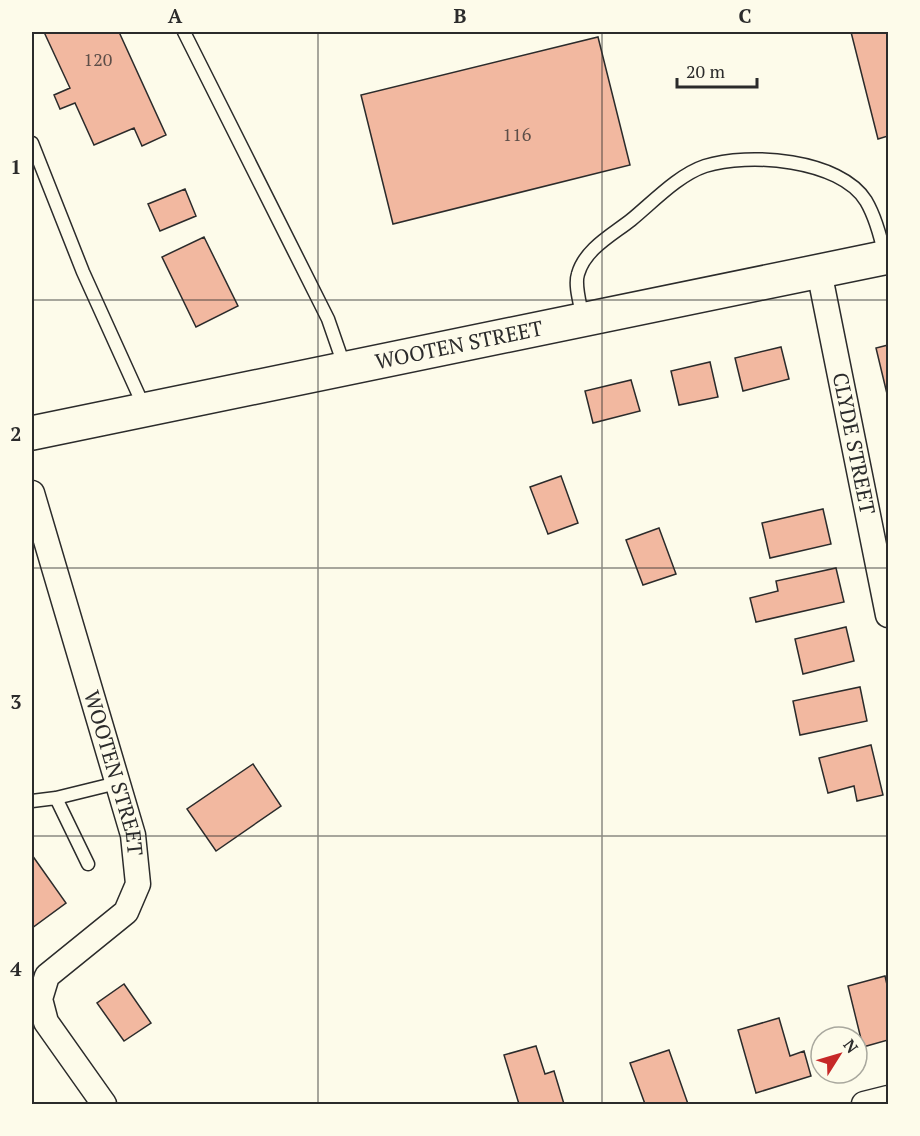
<svg xmlns="http://www.w3.org/2000/svg" width="920" height="1136" font-family="'PT Serif',serif">
<rect width="100%" height="100%" fill="#fdfbea"/>
<!-- building -->
<path fill="#f2b8a0" stroke="#2b2b2b" stroke-width="1.5" d="M44 32H119L166 135 142 146 134 128 94 145 75 103 60 109 54 95 70 88Z
M851 32H888V136L878 139Z
M598 37 630 165 393 224 361 95Z
M185 189 196 216 160 231 148 204Z
M204 237 238 306 196 327 162 257Z
M888 345V398L876 348Z
M781 347 789 379 743 391 735 358Z
M710 362 718 397 679 405 671 371Z
M631 380 640 411 593 423 585 391Z
M561 476 578 523 548 534 530 487Z
M823 509 831 544 770 558 762 523Z
M659 528 676 574 643 585 626 540Z
M836 568 844 602 756 622 750 598 778 591 776 581Z
M846 627 854 661 803 674 795 639Z
M860 687 867 721 800 735 793 701Z
M871 745 883 795 857 801 854 786 828 793 819 758Z
M253 764 281 806 216 851 187 809Z
M32 855 66 903 32 928Z
M885 976 888 989V1040L863 1047 848 986Z
M124 984 151 1023 124 1041 97 1003Z
M779 1018 790 1056 804 1051 811 1076 756 1093 738 1030Z
M536 1046 545 1074 554 1071 564 1104H519L504 1055Z
M669 1050 688 1104H645L630 1063Z"/>
<g fill="none" stroke-linecap="round" stroke-linejoin="round">
<defs>
<path id="lane" d="M184 32 328 319 345 368
M32 143 83 272 145 409
M583 319C581 306 574 286 578 274 585 249 612 235 631 220 653 202 678 175 705 166 748 152 840 159 866 201 876 218 881 238 885 257
M56 798 88 864
M32 801 56 798 117 783"/>
<g id="street">
<path id="s1" d="M819 271 888 615"/>
<path id="s2" d="M32 493 133 835 138 884 126 912 47 976 40 999 46 1022 104 1104"/>
<path d="M864 1104 888 1098"/>
</g>
<g id="secondary">
<path id="s3" d="M32 433 888 257"/>
</g>
</defs>
<!-- lane casing -->
<use href="#lane" stroke="#2b2b2b" stroke-width="15"/>
<!-- street casing -->
<use href="#street" stroke="#2b2b2b" stroke-width="27"/>
<!-- secondary casing -->
<use href="#secondary" stroke="#2b2b2b" stroke-width="36"/>
<!-- lane -->
<use href="#lane" stroke="#fdfbea" stroke-width="12"/>
<!-- street -->
<use href="#street" stroke="#fdfbea" stroke-width="24"/>
<!-- secondary -->
<use href="#secondary" stroke="#fdfbea" stroke-width="33"/>
</g>
<!-- grid -->
<path fill="none" stroke="#2b2b2b" stroke-width="1.5" stroke-opacity="0.55" d="M318 32V1104M602 32V1104M32 300H888M32 568H888M32 836H888"/>
<g text-anchor="middle" stroke-width="4.5" stroke-linejoin="round" paint-order="stroke">
<!-- number labels -->
<g font-size="18" fill="#5d4e48">
<text x="98" y="66">120</text>
<text x="517" y="141">116</text>
</g>
<!-- street labels -->
<g font-size="21" fill="#2b2b2b" stroke="#fdfbea">
<text dy="7" stroke="none"><textPath href="#s3" startOffset="436">WOOTEN STREET</textPath></text>
<text dy="7" stroke="none"><textPath href="#s1" startOffset="176">CLYDE STREET</textPath></text>
<text dy="7" stroke="none"><textPath href="#s2" startOffset="292">WOOTEN STREET</textPath></text>
</g>
</g>
<!-- border -->
<rect width="920" height="1136" fill="none" stroke="#fdfbea" stroke-width="66"/>
<!-- north arrow -->
<g transform="translate(839 1055) rotate(53)"><circle r="28" fill="#fdfbea" stroke="#a9a89e" stroke-width="1.5"/>
<path d="M0-4.5L10 22L0 15L-10 22Z" fill="#c62828"/>
<text y="-9" font-size="16" font-weight="bold" text-anchor="middle" fill="#2b2b2b">N</text>
</g>
<!-- scale -->
<path d="M677 78v9h80v-9" fill="none" stroke="#2b2b2b" stroke-width="3"/>
<text x="686" y="78" font-size="18" fill="#2b2b2b" stroke="#fdfbea" stroke-width="4.5" paint-order="stroke">20 m</text>
<rect x="33" y="33" width="854" height="1070" fill="none" stroke="#2b2b2b" stroke-width="2"/>
<g font-size="20" text-anchor="middle" font-weight="bold" fill="#2b2b2b">
<text x="175" y="23">A</text>
<text x="460" y="23">B</text>
<text x="745" y="23">C</text>
<text x="16" y="174">1</text>
<text x="16" y="441">2</text>
<text x="16" y="709">3</text>
<text x="16" y="976">4</text>
</g>
</svg>
